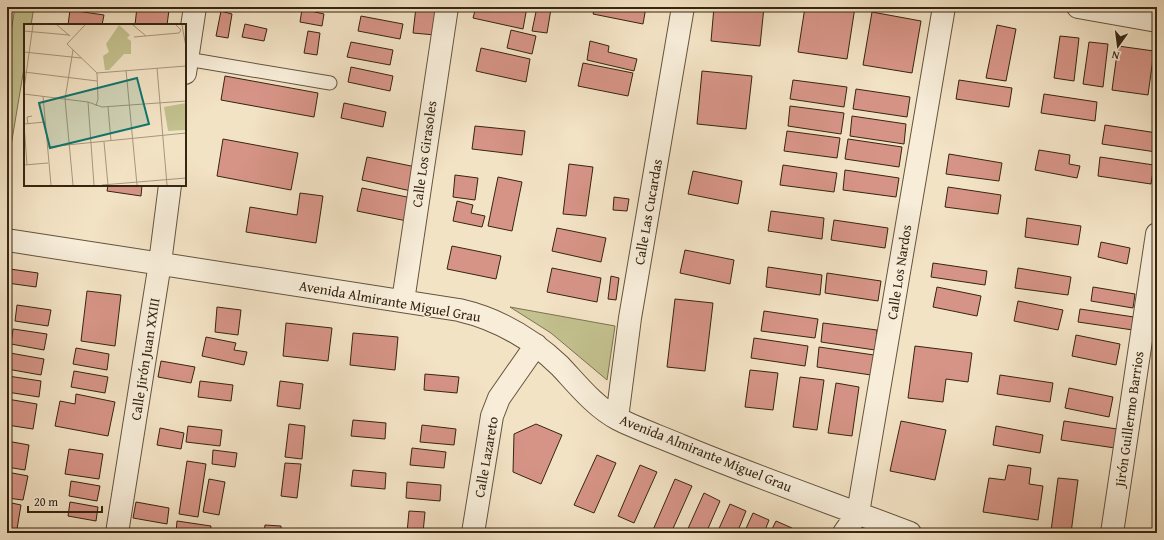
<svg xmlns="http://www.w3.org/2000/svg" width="1164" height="540" font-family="'Gentium Book Plus',serif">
<rect width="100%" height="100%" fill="#f3e3c5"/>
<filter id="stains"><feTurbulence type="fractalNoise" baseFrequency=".005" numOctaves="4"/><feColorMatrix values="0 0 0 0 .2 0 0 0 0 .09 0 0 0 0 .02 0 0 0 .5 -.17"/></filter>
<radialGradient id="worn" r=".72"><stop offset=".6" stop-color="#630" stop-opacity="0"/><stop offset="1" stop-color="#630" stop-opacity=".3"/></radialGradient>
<!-- green -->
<path fill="#c3c18f" stroke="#7c7350" d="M15 7H34L31 25H25V62L7 170V57Z
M510 307 615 326 607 380 551 333Z"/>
<!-- building -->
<path fill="#d69486" stroke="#362511" d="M137 7 169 10 167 25H135Z
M389 7H409L408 11Z
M416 7H438L435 35 413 33Z
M476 7H527L523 29 473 18Z
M537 7 551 9 547 33 532 31Z
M595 7H646L643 24 593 14Z
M714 7H764L760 46 711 41Z
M805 7H855L847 59 798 52Z
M302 9 324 14 322 26 300 22Z
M70 10 104 15 102 25H68Z
M221 11 232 14 228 38 216 36Z
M872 12 921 21 912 73 863 65Z
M361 16 403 24 400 39 358 31Z
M245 24 267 29 264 41 242 37Z
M997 25 1016 29 1006 81 986 78Z
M511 30 536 36 532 54 507 48Z
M308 31 320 33 317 55 304 53Z
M1060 36 1079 38 1074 81 1054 78Z
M590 41 609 46 608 52 637 59 634 71 587 60Z
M351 42 393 50 390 65 347 57Z
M1089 42 1108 44 1103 87 1083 84Z
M1118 46 1154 51 1148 95 1112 90Z
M481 48 530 59 526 82 476 71Z
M583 63 633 73 628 96 578 86Z
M351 67 393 76 390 91 348 82Z
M702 71 752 76 746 129 697 124Z
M225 76 318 93 314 117 221 100Z
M793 80 847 87 844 107 790 99Z
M959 80 1012 88 1009 107 956 99Z
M856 89 910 97 907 117 853 109Z
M1044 94 1097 102 1095 121 1041 113Z
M344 103 386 112 383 127 341 118Z
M790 106 844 113 841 134 788 126Z
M852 116 906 124 904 144 850 136Z
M1105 125 1157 133 1156 152 1102 144Z
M475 126 525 131 522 155 472 149Z
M787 131 840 138 837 158 784 151Z
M223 139 298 153 291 190 217 176Z
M848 139 902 147 899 167 845 159Z
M1039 150 1070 155 1069 164 1080 166 1077 178 1035 170Z
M949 154 1002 163 999 181 946 174Z
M367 157 416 167 411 191 362 180Z
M1100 157 1154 165 1151 184 1098 176Z
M569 164 593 167 586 216 563 214Z
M783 165 837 173 834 192 780 185Z
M845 170 899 178 896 197 843 190Z
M693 171 742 181 738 204 688 194Z
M455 175 478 178 475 200 453 197Z
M498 177 522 182 512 231 488 226Z
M108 185H142L141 196 107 191Z
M948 187 1001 195 998 214 945 207Z
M362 188 412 198 407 221 357 211Z
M300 193 323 196 316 243 246 232 250 207 297 215Z
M614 197 629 199 627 211 613 210Z
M457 201 473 205 471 213 485 216 482 227 453 221Z
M771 211 824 218 822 239 768 231Z
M1027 218 1081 226 1078 245 1025 237Z
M834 220 888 228 885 248 831 240Z
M557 228 606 238 601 262 552 251Z
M1101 242 1130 248 1127 264 1098 257Z
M452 246 501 256 496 279 447 269Z
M685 250 734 260 730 284 680 273Z
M933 263 987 271 985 285 931 277Z
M768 267 822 275 820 295 766 287Z
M552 268 601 278 597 302 547 292Z
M1018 268 1071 277 1068 295 1015 288Z
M10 269 38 273 36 287 7 283Z
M827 273 881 281 878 301 825 293Z
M611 276 619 278 616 300 608 299Z
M937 287 981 296 977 316 933 307Z
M1093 287 1135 294 1133 308 1091 301Z
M87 291 121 295 115 346 81 341Z
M675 299 713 303 705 371 667 367Z
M1018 301 1063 310 1058 330 1014 321Z
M17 305 51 310 48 326 15 321Z
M217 307 241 310 238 335 215 332Z
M1080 309 1134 317 1133 330 1078 322Z
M764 311 818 319 815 338 761 331Z
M286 323 332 328 328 361 283 356Z
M823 323 877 330 875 350 821 342Z
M13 329 47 334 44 350 11 344Z
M353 333 398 337 395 370 350 365Z
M1076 335 1120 344 1116 365 1072 356Z
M206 337 236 343 234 350 247 352 244 365 202 356Z
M754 338 808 346 805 366 751 358Z
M915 346 972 353 968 382 946 379 943 402 908 398Z
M819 347 874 355 871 375 817 367Z
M76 348 109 354 107 370 73 364Z
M10 353 44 359 41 375 7 369Z
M161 361 195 367 191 383 158 377Z
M750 370 778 373 773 410 745 407Z
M74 371 108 377 105 393 71 387Z
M425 374 459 377 457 393 424 390Z
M1000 375 1053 383 1050 402 997 394Z
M8 376 41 381 39 397 7 392Z
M800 377 824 380 817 430 793 427Z
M200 381 233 385 231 401 198 397Z
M280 381 303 384 300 409 277 406Z
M836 383 859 387 852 436 828 433Z
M1069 388 1113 397 1109 417 1065 408Z
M76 394 115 402 108 436 55 426 60 401 75 404Z
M7 399 37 404 33 429 7 425Z
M353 420 386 423 385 439 351 436Z
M901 421 946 430 935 480 890 471Z
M1064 421 1117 429 1115 448 1061 440Z
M289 424 305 426 302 459 285 457Z
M536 424 562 435 541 484 513 472 514 434Z
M422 425 456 429 454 445 420 442Z
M188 426 222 430 220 446 186 442Z
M996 426 1043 435 1040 453 993 445Z
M160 428 184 433 181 449 157 445Z
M7 441 29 445 25 470 7 467Z
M412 448 446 452 444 468 410 465Z
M69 449 103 454 99 479 65 474Z
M213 450 237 453 235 467 212 464Z
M597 455 616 463 594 513 574 505Z
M187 461 206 464 198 517 179 514Z
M285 463 301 464 297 498 281 496Z
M640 465 657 472 634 523 618 516Z
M1008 465 1031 468 1029 484 1043 486 1038 520 983 512 989 478 1005 480Z
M353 470 386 473 385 489 351 486Z
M7 472 28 476 23 500 7 498Z
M1058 478 1078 480 1071 533 1051 531Z
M209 479 225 482 219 515 203 512Z
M675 479 692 486 671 533H660L653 530Z
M71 481 100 486 97 501 69 496Z
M407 482 441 485 440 501 406 498Z
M704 493 720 501 706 533H686Z
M7 502 21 505 17 529 7 528Z
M70 502 98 507 96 521 68 516Z
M136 502 169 508 167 524 133 518Z
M730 504 746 511 737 533H717Z
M409 511 425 512 423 533H407Z
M753 513 769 520 764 533H744Z
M177 521 211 526 210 533H176Z
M776 521 792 528 790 533H770Z
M265 525 281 526V533H264Z
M338 531 359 533H338Z
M427 531 443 532V533H427Z"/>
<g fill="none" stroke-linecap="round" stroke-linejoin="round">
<defs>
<path id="service" d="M187 59 330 83"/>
<path id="minor" d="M1078 7 1157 21
M185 73 195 7
M7 240 459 310C498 319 531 338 560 366 577 384 595 407 618 419 638 429 661 437 682 446 757 477 834 504 910 533
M403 301 447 7
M617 418 630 318 683 7
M117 533 160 263 170 185
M473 533 492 416 499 398 536 345
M844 533 858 513 944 7
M1112 533 1157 234"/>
</defs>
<!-- service casing -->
<use href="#service" stroke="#65543e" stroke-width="15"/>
<!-- minor casing -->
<use href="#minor" stroke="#65543e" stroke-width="24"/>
<!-- service -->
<use href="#service" stroke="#f7edd9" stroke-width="13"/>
<!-- minor -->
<use href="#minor" stroke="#f7edd9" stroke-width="22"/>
</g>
<g text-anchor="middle" stroke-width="3" stroke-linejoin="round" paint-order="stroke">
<!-- street labels -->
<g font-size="14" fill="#362511" stroke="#f7edd9">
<text transform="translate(424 154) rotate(-82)" y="5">Calle Los Girasoles</text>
<text transform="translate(648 212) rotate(-80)" y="5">Calle Las Cucardas</text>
<text transform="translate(899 272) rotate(-81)" y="5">Calle Los Nardos</text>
<text transform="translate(390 301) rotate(10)" y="5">Avenida Almirante Miguel Grau</text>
<text transform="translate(145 359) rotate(-81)" y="5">Calle Jirón Juan XXIII</text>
<text transform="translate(1129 419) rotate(-82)" y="5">Jirón Guillermo Barrios</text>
<text transform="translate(706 453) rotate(22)" y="5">Avenida Almirante Miguel Grau</text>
<text transform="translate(486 457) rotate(-80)" y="5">Calle Lazareto</text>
</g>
</g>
<!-- overview -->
<g transform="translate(24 24)">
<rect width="162" height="162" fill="#f3e3c5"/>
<path d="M95 1 106 11 103 14 107 17V30H100L85 46H81L79 32 85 28 82 20ZM162 79V106L144 107 140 83Z" fill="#c3c18f"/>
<path fill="none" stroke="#a7977d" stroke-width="1" d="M33 1 46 12M61 1 43 20 73 49M109 1 122 12M158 1 162 23M0 7 45 11M110 13 155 9 157 6 152 1M0 28 57 34M133 44 143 161M102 46 113 161M0 48 73 57M73 49 162 42M0 65 9 1M0 70 64 78 78 83 162 77M19 72 27 161M64 78 70 161M72 82 74 75 73 49M84 83 87 117M4 100 3 93 8 92M80 118 84 161M23 123 162 109M0 141 24 139M3 141 0 100 21 98M49 161 41 75 49 26M78 161 162 154"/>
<path fill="#0f766e" fill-opacity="0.15" stroke="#0f766e" stroke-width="2" d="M113 54 125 100 26 124 15 79Z"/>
<rect width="162" height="162" fill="none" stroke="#362511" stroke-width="2"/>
</g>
<!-- margin -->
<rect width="1164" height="540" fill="none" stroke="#f3e3c5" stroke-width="24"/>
<rect x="8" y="8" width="1148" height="524" fill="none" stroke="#362511" stroke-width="2"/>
<rect x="12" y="12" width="1140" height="516" fill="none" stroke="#362511"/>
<!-- north arrow -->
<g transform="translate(1118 46) rotate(194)" stroke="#f7edd9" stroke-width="3" paint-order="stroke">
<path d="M0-3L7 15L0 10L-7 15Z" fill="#362511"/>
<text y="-6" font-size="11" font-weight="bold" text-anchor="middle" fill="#362511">N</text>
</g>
<!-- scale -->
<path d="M28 506v6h74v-6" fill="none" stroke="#362511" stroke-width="2"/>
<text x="34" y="506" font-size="12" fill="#362511" stroke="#f7edd9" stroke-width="3" paint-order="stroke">20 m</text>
<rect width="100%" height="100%" filter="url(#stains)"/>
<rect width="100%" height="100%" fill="url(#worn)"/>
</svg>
